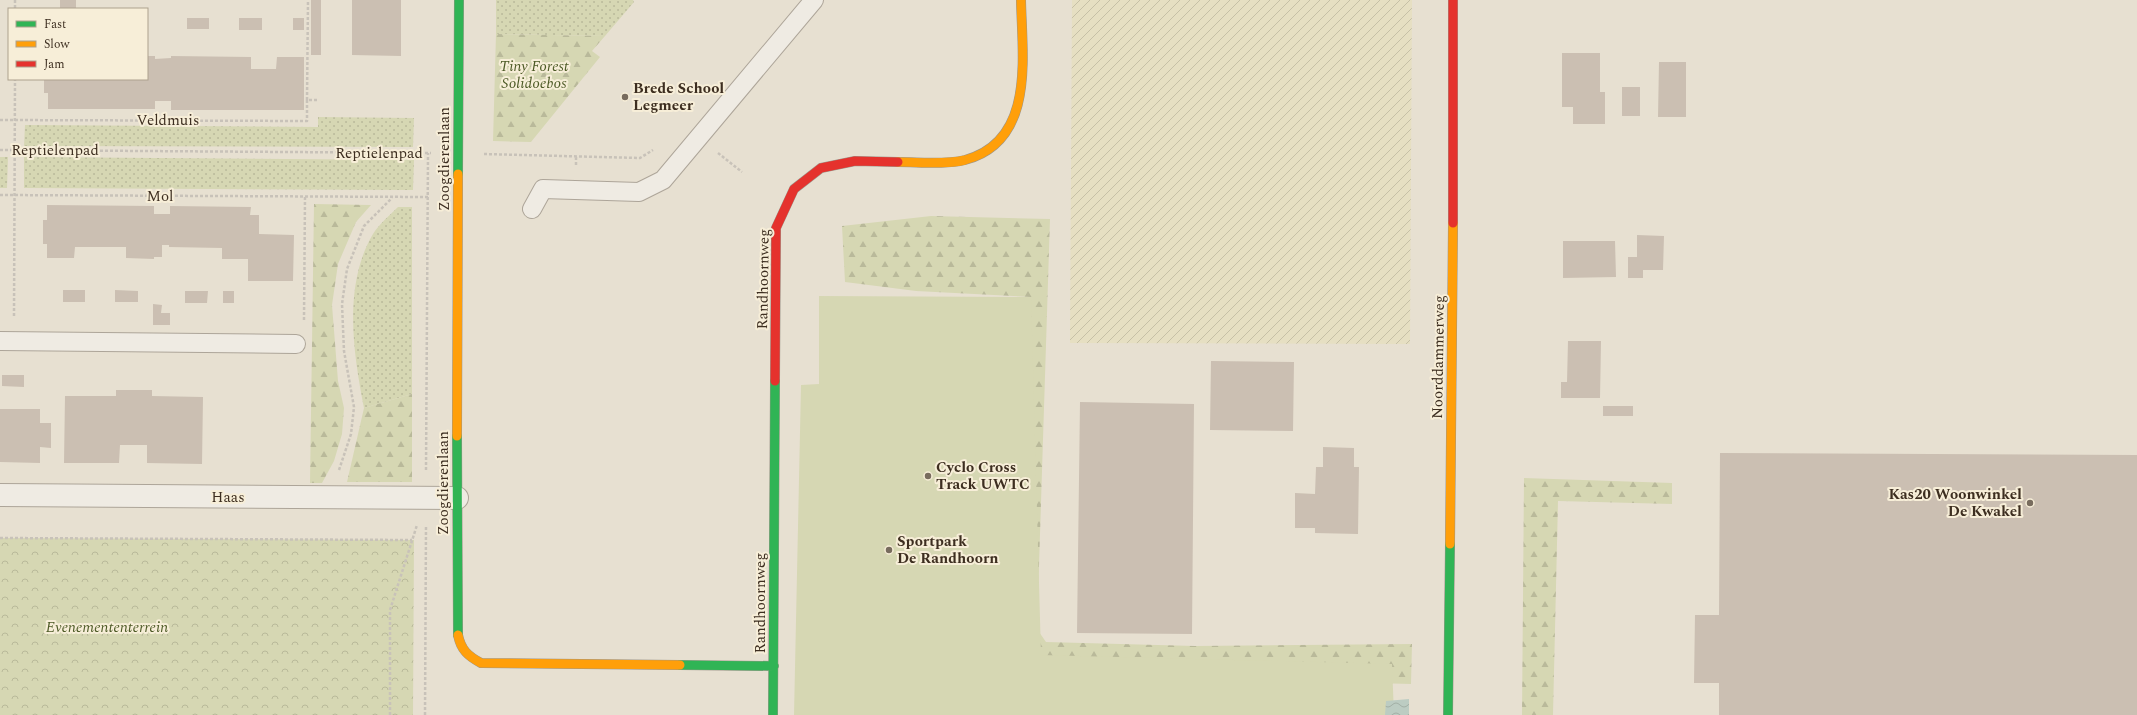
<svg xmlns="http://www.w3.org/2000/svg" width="2137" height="715" font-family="Spectral,serif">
<defs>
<pattern id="farmland-furrows" width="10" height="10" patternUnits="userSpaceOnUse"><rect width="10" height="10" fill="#e6dfc2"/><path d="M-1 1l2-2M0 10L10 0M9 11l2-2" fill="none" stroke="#c6c0a6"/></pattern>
<pattern id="grass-dots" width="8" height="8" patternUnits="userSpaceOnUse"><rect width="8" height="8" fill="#d6d7b3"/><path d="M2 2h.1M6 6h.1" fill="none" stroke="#b9b99a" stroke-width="1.8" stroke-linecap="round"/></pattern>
<pattern id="forest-firs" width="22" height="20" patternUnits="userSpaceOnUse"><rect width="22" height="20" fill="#d6d7b3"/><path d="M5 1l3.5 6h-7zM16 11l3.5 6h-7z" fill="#b9b99a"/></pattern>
<pattern id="park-crowns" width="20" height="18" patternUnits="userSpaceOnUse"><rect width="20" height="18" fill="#d6d7b3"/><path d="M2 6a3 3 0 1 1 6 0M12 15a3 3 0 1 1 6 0" fill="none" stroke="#b9b99a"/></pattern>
<pattern id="water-waves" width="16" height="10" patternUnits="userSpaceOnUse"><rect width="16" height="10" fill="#bcccc2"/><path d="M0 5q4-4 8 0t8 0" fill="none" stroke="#a2b0a6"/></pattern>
</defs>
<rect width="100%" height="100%" fill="#e7e0d1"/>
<!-- farmland -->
<path fill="url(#farmland-furrows)" d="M1072 0H1412L1410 344 1070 343Z"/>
<!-- grass -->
<path fill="url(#grass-dots)" d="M496 0H633L634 2 605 36 496 34Z
M318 117 414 118 413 147 24 146 25 125 318 127Z
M0 157H8L7 188H0Z
M24 157 414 160 413 190 24 188Z
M398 207H412V394L364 408C353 352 343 285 373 234 379 224 390 215 398 207Z"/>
<!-- forest -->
<path fill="url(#forest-firs)" d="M496 34 605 36 592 51 600 57 531 142 493 141Z
M314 204 371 205 356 222 338 264 332 305 338 381 344 408 342 434 334 461 322 483H310Z
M931 216 1050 219 1037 629 1046 642 1195 646 1412 644 1411 684 1071 675 1030 666 1031 297 916 291 845 282 842 226Z
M412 394V482H347L364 408Z
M1524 478 1672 483V504L1558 501 1553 715H1522Z"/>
<!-- park -->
<path fill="url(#park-crowns)" d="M0 538 414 540 413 715H0Z"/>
<!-- garden -->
<path fill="#d6d7b3" d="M819 296 1031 297 1041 655 1392 664 1394 715H794L801 385 819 384Z"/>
<!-- water -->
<path fill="url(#water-waves)" d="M1409 699V715H1385L1386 701Z"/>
<!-- building -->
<path fill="#cbbfb2" d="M60 0H76V9H60Z
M311 0H321V55H311Z
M352 0H401V56L352 55Z
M187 18H209V29H187Z
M239 18H262V30H239Z
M293 18H304V30H293Z
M1562 53H1600V92H1605V124H1573V107H1562Z
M147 56H155V59L171 58V56L251 57V69H276L277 57H304V110H171V101H155V109H48V93H44V79H147Z
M1659 62H1686V117H1658Z
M1622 87H1640V116H1622Z
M47 205 154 206V214H170V206L251 207 250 215H259V234L294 235 293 281H248V259H222V248L169 247V245H162V257H154V259L126 258V247H75L74 258H47V244H43V220H47Z
M1637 235 1664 236 1663 270H1643V278H1628V257H1637Z
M1563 241H1615L1616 277 1563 278Z
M63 290H85V302H63Z
M115 290 138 291V302H115Z
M185 291H208L207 303H185Z
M223 291H234V303H223Z
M153 304 162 305 161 313H170V325H153Z
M1568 341H1601L1600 398H1561V382H1567Z
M1211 361 1294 362 1293 431 1210 430Z
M2 375H24V387L2 386Z
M116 390H152V396L203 397 202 464 147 463V445H120L119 463H64L65 396H116Z
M1080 402 1194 404 1192 634 1077 633Z
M1603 406H1633V416H1603Z
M0 409H40V423H51V448L40 447V463L0 462Z
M1323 447 1354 448V467H1359L1358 534 1315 533V528H1295V493L1315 494 1316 467H1323Z
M1720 453 2137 455V715H1719V683H1694L1695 615H1719Z"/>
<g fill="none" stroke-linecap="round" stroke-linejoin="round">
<defs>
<path id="lane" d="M532 209 543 189 639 192 663 180 814 0
M0 341 296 344"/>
<path id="street" d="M0 495 457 498"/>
<path id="fast" d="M458 174 459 0
M457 436 458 635
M680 665 774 666
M773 715 775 381
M1448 715 1450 544"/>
<path id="slow" d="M898 162C920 162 944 165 965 160 1036 141 1022 56 1021 0
M457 436 458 174
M1450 544 1453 223
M458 635C461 650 468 656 481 663L680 665"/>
<path id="jam" d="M1453 223V0
M775 381 776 228 794 189 821 168 855 161 898 162"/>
</defs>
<!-- lane casing -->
<use href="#lane" stroke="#ada599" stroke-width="20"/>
<!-- street casing -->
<use href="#street" stroke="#ada599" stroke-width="24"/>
<!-- fast casing -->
<use href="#fast" stroke="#9c958a" stroke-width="10"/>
<!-- slow casing -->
<use href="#slow" stroke="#9c958a" stroke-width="10"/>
<!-- jam casing -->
<use href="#jam" stroke="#9c958a" stroke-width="10"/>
<!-- path -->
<path stroke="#c8c2b9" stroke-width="2.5" stroke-dasharray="3 2" stroke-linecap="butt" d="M15 0V9
M307 100 308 0
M0 120 307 121V100H317
M0 150 431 153
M718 153 742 172
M484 154 640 158 653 150
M576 165V156
M0 195 428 197
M14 316 15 79
M304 320 305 197
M339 470 351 434 354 407 344 351 342 304 347 269 364 226 392 198
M426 470 428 153
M0 538 412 540
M390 715V610L417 525
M425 715 426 525"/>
<!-- lane -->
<use href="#lane" stroke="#efebe3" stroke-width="18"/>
<!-- street -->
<use href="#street" stroke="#efebe3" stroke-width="22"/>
<!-- fast -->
<use href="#fast" stroke="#30b455" stroke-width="9"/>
<!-- slow -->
<use href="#slow" stroke="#ff9f0a" stroke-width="9"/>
<!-- jam -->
<use href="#jam" stroke="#e5322d" stroke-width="9"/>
</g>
<!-- markers -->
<g fill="#786c5e" stroke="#f7eed8" stroke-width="1.5">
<circle cx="625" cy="97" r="4"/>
<circle cx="928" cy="476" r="4"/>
<circle cx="2030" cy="503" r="4"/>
<circle cx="889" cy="550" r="4"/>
</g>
<g text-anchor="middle" stroke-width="4" stroke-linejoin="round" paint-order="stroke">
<!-- park labels -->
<g font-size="15" font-style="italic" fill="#4d5a26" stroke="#f7eed8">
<text x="534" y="71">Tiny Forest<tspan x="534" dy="17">Solidoebos</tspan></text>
<text x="107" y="632">Evenemententerrein</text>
</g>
<!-- poi labels -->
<g font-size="15" font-weight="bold" fill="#3d2e20" stroke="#f7eed8" text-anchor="start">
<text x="633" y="93">Brede School<tspan x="633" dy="17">Legmeer</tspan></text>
<text x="936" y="472">Cyclo Cross<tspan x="936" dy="17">Track UWTC</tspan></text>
<text x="2022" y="499" text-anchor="end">Kas20 Woonwinkel<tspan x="2022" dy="17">De Kwakel</tspan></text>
<text x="897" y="546">Sportpark<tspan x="897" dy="17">De Randhoorn</tspan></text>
</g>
<!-- street labels -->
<g font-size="15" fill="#3d2e20" stroke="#f7eed8">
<text x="168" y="125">Veldmuis</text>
<text x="55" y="155">Reptielenpad</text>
<text x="379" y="158">Reptielenpad</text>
<text transform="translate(444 159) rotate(-90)" y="5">Zoogdierenlaan</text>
<text x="160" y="201">Mol</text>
<text transform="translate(763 279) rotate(-89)" y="5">Randhoornweg</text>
<text transform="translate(1438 357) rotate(-89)" y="5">Noorddammerweg</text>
<text transform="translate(443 483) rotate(-90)" y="5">Zoogdierenlaan</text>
<text x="228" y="502">Haas</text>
<text transform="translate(760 603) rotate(-90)" y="5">Randhoornweg</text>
</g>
</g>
<!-- legend -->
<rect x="8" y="8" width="140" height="72" fill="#f7eed8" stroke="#ada18e"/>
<rect x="16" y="21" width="20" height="6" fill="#30b455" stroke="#ada18e"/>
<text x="44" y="28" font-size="12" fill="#3d2e20">Fast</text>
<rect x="16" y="41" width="20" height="6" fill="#ff9f0a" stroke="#ada18e"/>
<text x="44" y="48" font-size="12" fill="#3d2e20">Slow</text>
<rect x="16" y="61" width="20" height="6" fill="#e5322d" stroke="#ada18e"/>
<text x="44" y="68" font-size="12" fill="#3d2e20">Jam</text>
</svg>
